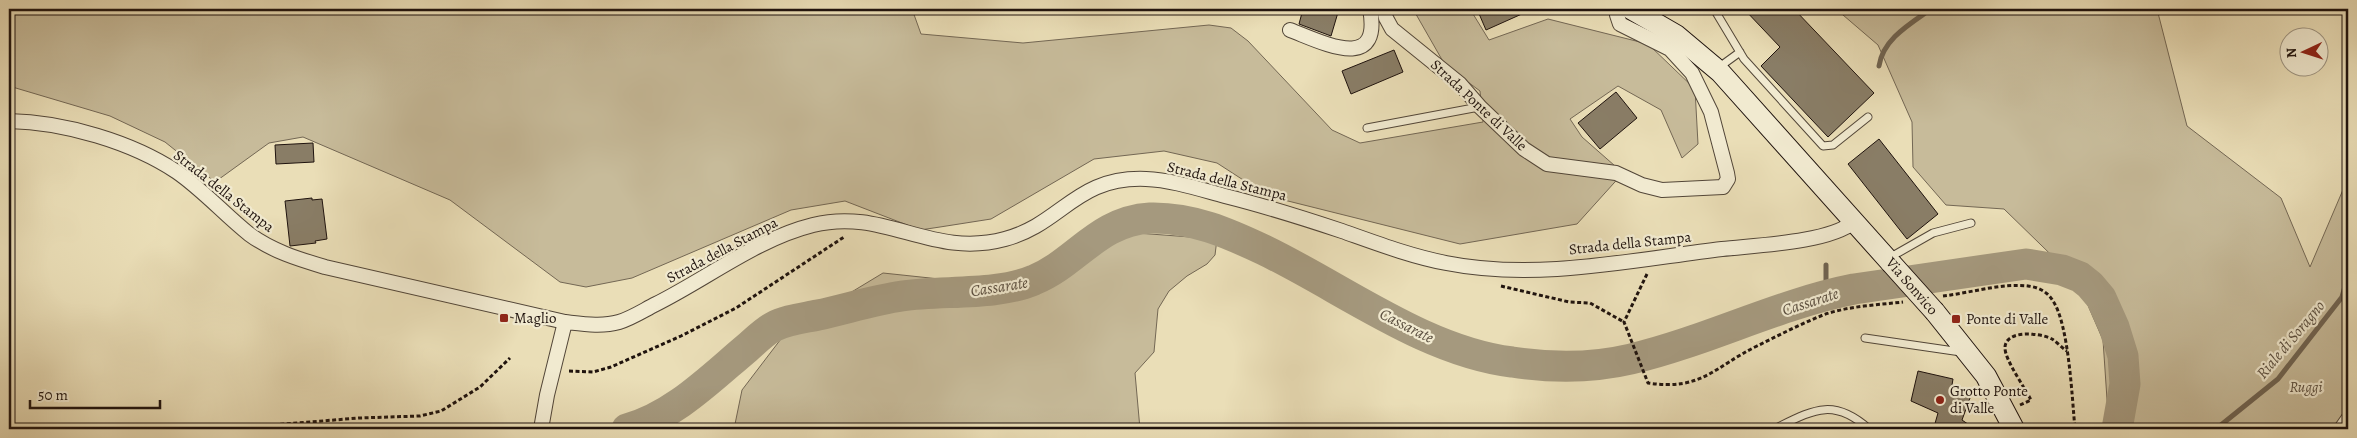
<svg xmlns="http://www.w3.org/2000/svg" width="2357" height="438" font-family="Alegreya,serif">
<rect width="100%" height="100%" fill="#eadeb7"/>
<filter id="stains"><feTurbulence type="fractalNoise" baseFrequency=".004" numOctaves="4"/><feColorMatrix values="0 0 0 0 .2 0 0 0 0 .09 0 0 0 0 .02 0 0 0 .5 -.17"/></filter>
<radialGradient id="worn" r=".72"><stop offset=".6" stop-color="#630" stop-opacity="0"/><stop offset="1" stop-color="#630" stop-opacity=".3"/></radialGradient>
<!-- green -->
<path fill="#c7bb9a" stroke="#736754" d="M9 9H912L921 34 1023 43 1209 25 1231 28 1248 41 1332 130 1360 143 1483 122 1480 91 1445 65 1413 9H1470L1489 40 1548 19 1648 44 1695 89 1698 144 1682 158 1661 110 1618 86 1570 119 1582 137 1623 173 1577 224 1460 244 1268 196 1217 163 1164 151 1094 159 991 219 940 227 920 230 845 201 791 210 632 278 586 287 560 282 450 200 303 137 269 143 215 182 165 142 110 116 9 86Z
M1836 9H2157L2187 126 2281 198 2310 267 2348 178V419L2341 429H2109L2103 340 2077 280 2004 209 1946 205 1913 167 1912 122 1878 45Z
M1110 231 1217 239 1215 255 1207 264 1187 276 1169 291 1158 309 1154 352 1135 373 1140 429H734L742 390 787 331 883 273 949 280 1022 278Z"/>
<g fill="none" stroke-linecap="round" stroke-linejoin="round">
<!-- stream -->
<path stroke="#6f6351" stroke-width="5" d="M1879 66C1883 39 1910 24 1931 9
M1826 265V294
M2216 429 2278 379 2342 297 2348 276"/>
<!-- river -->
<path stroke="#a5997e" stroke-width="31" d="M627 429C674 416 710 379 747 348 755 341 764 332 773 327 785 320 804 318 818 315 846 309 874 300 902 296 942 290 997 296 1034 280 1076 263 1098 221 1150 218 1192 217 1228 233 1264 250 1343 288 1424 351 1512 362 1551 368 1593 368 1631 359 1707 341 1778 304 1854 289L2026 264 2062 270 2080 277 2090 285 2101 298 2114 327 2123 356 2125 384 2117 429"/>
</g>
<!-- building -->
<path fill="#897d66" stroke="#1f130e" d="M1303 9H1339L1331 36 1299 24Z
M1477 9H1533L1486 30Z
M1744 9H1794L1874 93 1828 137 1761 66 1780 47Z
M1394 50 1403 72 1351 94 1342 71Z
M1616 92 1637 118 1600 149 1578 123Z
M1879 139 1938 214 1907 239 1848 164Z
M313 143 314 162 276 164 275 145Z
M312 198V200L322 199 327 239 315 241 316 243 290 246 285 201Z
M1918 371 1953 379 1952 385 1956 386 1954 392 1970 398 1962 420 1975 429H1943L1934 427 1938 413 1911 401Z"/>
<g fill="none" stroke-linecap="round" stroke-linejoin="round">
<defs>
<path id="lane" d="M1714 9 1744 59 1823 146 1833 145 1868 117
M1718 68 1740 52
M1367 128 1479 107
M1889 258 1933 233 1971 223
M1865 338 1961 352
M1774 429C1813 410 1833 397 1869 429"/>
<path id="street" d="M1384 9 1386 18 1392 29 1460 84 1480 107 1524 149 1547 164 1616 173 1642 185 1662 190 1723 187 1728 179 1727 173 1711 112 1692 73 1670 49 1620 24 1617 15 1620 9
M1290 30C1322 42 1382 74 1370 9
M9 121C64 122 132 142 177 172 203 190 224 214 249 234 272 251 298 259 325 267L565 322C583 324 602 327 619 322 632 318 644 310 656 304 708 278 757 239 813 225 885 207 931 259 1005 239 1062 224 1076 176 1146 179 1172 180 1199 189 1225 196 1265 206 1303 218 1342 231 1376 243 1410 256 1446 263 1536 281 1632 260 1722 249 1758 245 1827 243 1854 222
M541 429 547 395 565 322
M2341 429 2348 419"/>
<path id="secondary" d="M1631 9 1676 35 1720 72 1891 263
M1935 312 1986 376 2014 429"/>
</defs>
<!-- lane casing -->
<use href="#lane" stroke="#524638" stroke-width="9"/>
<!-- street casing -->
<use href="#street" stroke="#524638" stroke-width="16"/>
<!-- secondary casing -->
<use href="#secondary" stroke="#1f130e" stroke-width="22"/>
<!-- path -->
<path stroke="#1f130e" stroke-width="3" stroke-dasharray="4 2.5" stroke-linecap="butt" d="M1647 274 1624 322 1648 383C1702 391 1714 367 1757 346 1779 335 1801 324 1823 315 1848 306 1877 305 1903 302
M1501 286 1569 302 1590 303 1624 322
M1943 296C1970 293 2001 283 2028 286 2038 287 2048 292 2053 301 2069 325 2072 398 2075 429
M569 371 593 372 611 367 681 336 736 308 844 237
M2020 405 2031 400C2025 388 2005 360 2005 348 2005 329 2041 333 2052 339 2057 342 2062 348 2067 351
M222 429 359 418 420 416 441 411 480 387 510 358"/>
<!-- lane -->
<use href="#lane" stroke="#f1ead0" stroke-width="7"/>
<!-- street -->
<use href="#street" stroke="#f1ead0" stroke-width="14"/>
<!-- secondary -->
<use href="#secondary" stroke="#f1ead0" stroke-width="20"/>
<defs>
<path id="secondary-bridge" d="M1891 263 1935 312"/>
</defs>
<!-- secondary-bridge casing -->
<use href="#secondary-bridge" stroke="#1f130e" stroke-width="22" stroke-linecap="butt"/>
<!-- secondary-bridge -->
<use href="#secondary-bridge" stroke="#f1ead0" stroke-width="20"/>
</g>
<!-- markers -->
<g fill="#8f2418" stroke="#f1ead0" stroke-width="2">
<rect x="499" y="313" width="10" height="10" rx="2.5"/>
<rect x="1951" y="314" width="10" height="10" rx="2.5"/>
<circle cx="1940" cy="400" r="5"/>
</g>
<g text-anchor="middle" stroke-width="4.5" stroke-linejoin="round" paint-order="stroke">
<!-- street labels -->
<g font-size="15" fill="#1f130e" stroke="#f1ead0">
<text transform="translate(1479 105) rotate(43)" y="5">Strada Ponte di Valle</text>
<text transform="translate(1227 181) rotate(14)" y="5">Strada della Stampa</text>
<text transform="translate(224 191) rotate(38)" y="5">Strada della Stampa</text>
<text transform="translate(1630 243) rotate(-6)" y="5">Strada della Stampa</text>
<text transform="translate(722 250) rotate(-28)" y="5">Strada della Stampa</text>
<text transform="translate(1912 286) rotate(49)" y="5">Via Sonvico</text>
</g>
<!-- poi labels -->
<g font-size="15" fill="#1f130e" stroke="#f1ead0" text-anchor="start">
<text x="514" y="323">Maglio</text>
<text x="1966" y="324">Ponte di Valle</text>
<text x="1950" y="396">Grotto Ponte<tspan x="1950" dy="17">di Valle</tspan></text>
</g>
<!-- park labels -->
<g font-size="15" font-style="italic" fill="#5a4e3f" stroke="#f1ead0">
<text x="2306" y="392">Ruggi</text>
</g>
<!-- water labels -->
<g font-size="16" font-style="italic" fill="#5b4f40" stroke="#f1ead0">
<text transform="translate(999 286) rotate(-9)" y="6">Cassarate</text>
<text transform="translate(1810 301) rotate(-18)" y="6">Cassarate</text>
<text transform="translate(1407 325) rotate(27)" y="6">Cassarate</text>
<text transform="translate(2290 339) rotate(-50)" y="6">Riale di Soragno</text>
</g>
</g>
<!-- margin -->
<rect width="2357" height="438" fill="none" stroke="#eadeb7" stroke-width="30"/>
<rect x="10" y="10" width="2337" height="418" fill="none" stroke="#1f130e" stroke-width="2.5"/>
<rect x="15" y="15" width="2327" height="408" fill="none" stroke="#1f130e"/>
<!-- north arrow -->
<g transform="translate(2304 52) rotate(266)"><circle r="24" fill="#f1ead0" stroke="#9d9482"/>
<path d="M0-4L9 19L0 12L-9 19Z" fill="#8f2418"/>
<text y="-8" font-size="14" font-weight="bold" text-anchor="middle" fill="#1f130e">N</text>
</g>
<!-- scale -->
<path d="M30 400v8h130v-8" fill="none" stroke="#1f130e" stroke-width="2.5"/>
<text x="38" y="400" font-size="15" fill="#1f130e" stroke="#f1ead0" stroke-width="4" paint-order="stroke">50 m</text>
<rect width="100%" height="100%" filter="url(#stains)"/>
<rect width="100%" height="100%" fill="url(#worn)"/>
</svg>
